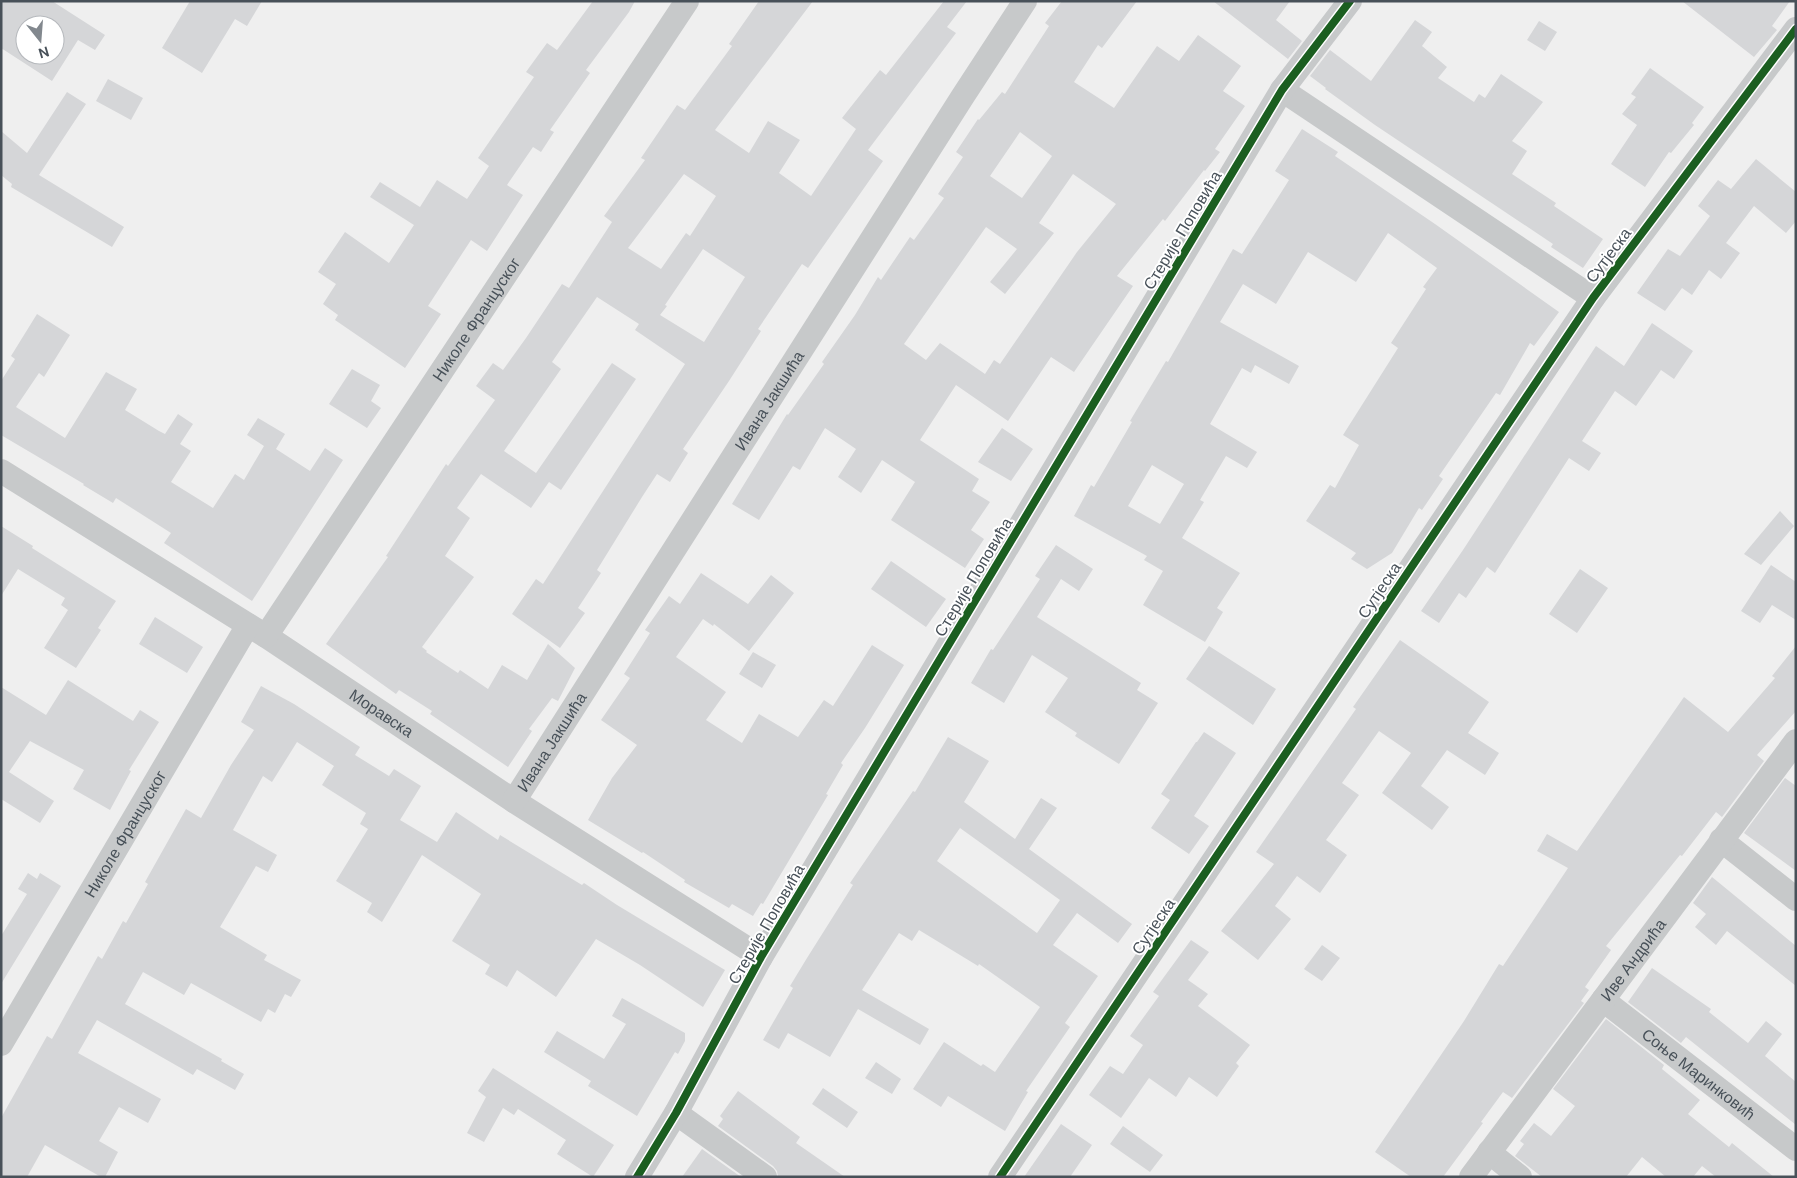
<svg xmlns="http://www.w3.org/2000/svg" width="1797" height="1178" font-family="'DM Sans',sans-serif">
<rect width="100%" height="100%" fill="#efefef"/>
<!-- building -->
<path fill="#d5d6d8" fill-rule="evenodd" d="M1 1H52L105 35 95 50 78 40 52 81 1 48ZM25 25H55V55H25Z
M190 1H262L247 26 235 19 202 73 162 48Z
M593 1H635L629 12 586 70 590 73 550 130 554 132 541 152 533 147 507 185 523 195 487 251 471 240 428 306 441 314 405 368 335 320 338 315 323 304 336 284 318 272 345 232 389 263 414 225 370 197 380 182 420 207 437 180 467 199 489 166 478 158 534 77 526 72 547 43 557 50Z
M759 1H813L715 130 749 153 768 121 800 140 779 173 811 196 856 129 842 118 880 70 886 75 944 1H967L947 27 956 33 868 150 883 161 808 268 802 264 758 329 761 331 729 381 683 449 688 453 670 482 657 474 642 497 597 570 601 573 578 608 585 613 560 648 512 614 536 579 543 584 685 364 635 330 639 324 597 297 552 362 561 369 504 451 536 473 612 363 636 379 561 490 549 482 531 508 481 474 457 508 470 518 445 556 474 577 422 647 427 651 426 652 458 673 460 670 488 689 502 665 527 680 548 644 575 668 558 701 552 698 529 729 532 731 508 767 430 714 432 711 399 690 396 694 326 644 388 557 386 556 446 464 448 466 495 400 476 386 493 363 503 370 526 338 562 284 569 288 612 222 604 216 645 160 641 158 677 105 685 110 732 46 729 44ZM684 174 716 196 690 236 686 233 661 269 628 248ZM703 249 745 277 704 342 660 315 667 306 665 305Z
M1062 1H1137L1102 48 1098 45 1074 82 1114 108 1157 46 1179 61 1198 35 1241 66 1223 91 1245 106 1215 149 1220 152 1205 171 1204 170 1165 221 1163 219 1117 276 1133 286 1074 372 1051 357 1008 421 956 385 920 440 979 479 972 491 990 502 971 530 984 539 965 568 891 520 915 482 882 460 861 493 838 477 856 449 825 428 800 470 793 466 759 520 732 504 787 414 788 415 824 364 822 362 855 315 878 277 881 280 910 237 914 240 944 198 938 194 963 157 956 152 978 119 979 120 1002 92 1005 94 1049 26 1045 23ZM1020 132 1052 156 1022 198 990 176ZM1073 174 1116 204 1077 252 1000 364 994 360 985 374 940 343 926 360 904 344 986 227 1017 249 990 282 1005 294 1054 233 1039 223Z
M1213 1H1290L1276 20 1302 41 1288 59Z
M1682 1H1790L1772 26 1777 30 1754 57Z
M1415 20 1432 32 1422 46 1447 67 1438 78 1474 102 1479 94 1485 98 1501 74 1543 102 1512 141 1527 151 1512 174 1556 203 1554 206 1603 239 1583 268 1551 247 1553 244 1375 125 1325 89 1326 88 1310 76 1330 50 1371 81Z
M1539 21 1557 32 1545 51 1527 40Z
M1650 68 1704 107 1692 123 1694 125 1671 153 1669 152 1645 187 1611 164 1637 125 1622 114 1636 97 1631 94Z
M108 79 143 98 131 120 96 101Z
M67 92 86 104 39 175 124 227 112 247 11 187 12 184 1 175V131L27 153Z
M1302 129 1338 152 1335 156 1435 224 1559 312 1534 346 1530 343 1500 395 1496 393 1439 476 1443 479 1422 510 1419 508 1392 553 1367 569 1351 559 1356 553 1306 521 1330 485 1335 488 1359 445 1343 435 1398 348 1391 343 1426 289 1423 287 1437 268 1388 233 1356 282 1308 252 1276 304 1243 284 1220 322 1299 366 1289 384 1255 365 1251 373 1242 368 1210 424 1257 452 1247 468 1226 456 1200 500 1204 502 1182 538 1240 573 1217 608 1223 612 1205 642 1143 605 1163 571 1144 560 1147 556 1074 516 1091 485 1094 487 1132 422 1130 421 1166 361 1168 362 1233 249 1242 254 1289 180 1275 171ZM1152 465 1184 484 1160 524 1128 506Z
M1756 159 1796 192V221L1786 233 1754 206 1726 243 1740 253 1721 279 1709 270 1692 295 1682 288 1665 311 1637 293 1668 249 1680 256 1710 216 1698 206 1718 180 1731 189Z
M37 314 70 335 44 377 39 373 16 407 65 438 106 372 137 389 125 410 159 431 165 434 178 414 193 424 180 444 191 451 171 482 213 508 235 474 244 480 264 446 247 435 258 418 285 434 276 449 310 471 325 448 343 460 252 601 164 543 171 533 116 498 113 503 83 485 84 484 1 435V381L15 359 11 356Z
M1652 323 1693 351 1674 379 1661 370 1636 406 1615 391 1582 441 1601 453 1589 471 1569 458 1495 573 1487 567 1466 598 1459 593 1439 623 1421 611 1463 550 1596 346 1624 366Z
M352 369 380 385 371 401 381 408 367 428 329 404Z
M1002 428 1033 449 1011 481 978 462Z
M1780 511 1794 526 1761 565 1744 554Z
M1 526 33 546 32 548 116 601 98 628 101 630 76 668 44 648 68 610 61 605 65 598 18 569 1 596Z
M1056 545 1093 569 1079 591 1061 579 1037 617 1141 683 1137 690 1158 703 1119 764 1075 736 1077 733 1045 712 1068 678 1032 655 1004 703 971 683 991 649 993 650 1040 579 1035 576Z
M891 561 946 599 926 627 871 589Z
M1771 565 1796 582V620L1772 605 1760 623 1741 611Z
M1580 569 1608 588 1577 633 1549 614Z
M701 573 748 604 771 575 794 593 749 651 714 624 713 626 703 619 676 657 726 692 706 720 742 743 759 714 798 737 824 700 833 706 872 645 904 665 865 728 841 763 843 765 826 794 828 795 763 904 761 903 753 916 732 904 729 908 684 882 685 880 643 852 642 853 588 820 612 778 637 745 601 720 630 678 624 674 650 633 645 630 669 596 680 604Z
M155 617 203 647 187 673 139 644Z
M1400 640 1489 702 1468 733 1499 753 1485 775 1447 750 1421 786 1449 807 1432 830 1382 793 1411 753 1379 731 1342 783 1359 795 1326 840 1347 855 1320 893 1297 876 1275 906 1291 919 1258 960 1221 931 1274 864 1256 852 1356 709 1353 707Z
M1209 646 1276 689 1253 725 1186 679Z
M1796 646V711L1757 755 1764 761 1722 817 1716 812 1682 856 1680 855 1606 946 1611 950 1585 987 1589 990 1581 1001 1584 1003 1512 1098 1503 1092 1481 1122 1483 1123 1443 1177H1411L1375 1152 1464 1021 1499 964 1503 966 1568 868 1537 851 1547 834 1577 851 1684 697 1728 732 1775 678 1772 676Z
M753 652 776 665 762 688 739 674Z
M68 680 133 721 140 710 159 722 129 770 131 771 110 810 73 789 84 770 30 741 9 772 54 801 40 823 1 799V687L46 715Z
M261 686 294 704 360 747 355 755 389 776 394 769 421 786 400 820 437 842 456 812 498 840 500 835 582 885 584 883 617 905 725 970 703 1007 640 965 596 939 556 997 517 970 507 987 485 974 490 965 452 941 481 894 422 855 382 922 367 912 372 903 336 881 368 829 360 824 366 813 322 785 334 766 297 742 272 782 263 776 233 830 277 855 268 872 256 866 220 927 267 955 264 960 301 980 291 997 285 994 275 1013 268 1009 261 1022 191 983 184 995 143 972 125 1004 222 1059 221 1061 244 1074 235 1090 197 1069 193 1075 97 1020 78 1053 161 1099 148 1123 119 1107 99 1141 118 1152 105 1177H101L45 1145 27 1177H1V1118L47 1036 52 1039 98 956 102 959 123 921 126 923 148 884 145 882 186 809 201 818 231 765 254 730 241 722Z
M1204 732 1236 753 1194 816 1209 826 1189 854 1151 828 1170 800 1161 794 1196 742H1197Z
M948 737 989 761 964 802 1015 839 1041 798 1057 808 1029 849 1132 924 1118 943 1077 913 1053 945 1098 976 1065 1023 1070 1027 1026 1091 1028 1092 1005 1131 948 1096 941 1107 913 1089 944 1042 981 1066 983 1064 995 1072 1040 1007 979 964 978 966 919 930 912 941 899 933 862 990 929 1029 920 1045 858 1009 830 1057 788 1033 779 1049 763 1040 793 988 790 986 807 958 853 885 850 883 913 791 915 792ZM960 828 1060 900 1037 933 937 861Z
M1785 778 1796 786V871L1744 833Z
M28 873 37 879 40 873 61 886 1 984V936L27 894 18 889Z
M1712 877 1796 946V986L1727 931 1716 945 1695 927 1706 914 1693 903Z
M1191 940 1209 952 1188 980 1208 994 1198 1006 1250 1045 1236 1063 1239 1066 1217 1097 1189 1077 1176 1097 1149 1078 1121 1118 1089 1095 1110 1066 1123 1074 1143 1045 1130 1036 1159 996 1153 992Z
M1322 945 1340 958 1322 981 1304 969Z
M1652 968 1711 1009 1709 1012 1748 1043 1766 1021 1782 1034 1765 1056 1796 1082V1125L1686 1037 1681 1043 1628 1002Z
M622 998 685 1033V1041L678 1054 675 1052 637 1116 588 1086 591 1081 544 1052 557 1031 604 1059 626 1024 612 1016Z
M1606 1019 1664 1065 1662 1069 1700 1100 1688 1114 1729 1147 1732 1143 1774 1177H1716L1702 1166 1693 1177H1666L1642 1157 1626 1177H1542L1515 1156 1524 1144 1520 1141 1534 1123 1551 1136 1575 1106 1553 1089Z
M876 1062 901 1079 892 1094 865 1078Z
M493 1068 614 1145 593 1177 557 1154 566 1140 518 1109 514 1115 503 1108 484 1142 467 1133 486 1097 478 1091Z
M823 1088 858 1112 847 1128 812 1104Z
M738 1091 800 1137 796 1143 845 1177H778L777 1171 773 1166 718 1126 723 1119 720 1116Z
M1061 1124 1092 1145 1070 1177H1024Z
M1123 1126 1163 1155 1150 1172 1110 1144Z
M702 1149 741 1177H682Z"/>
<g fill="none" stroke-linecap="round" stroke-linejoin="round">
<!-- street -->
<g stroke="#c7c9ca" stroke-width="24">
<path d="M1282 90 1593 298"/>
<path id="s1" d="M1 471 266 636 514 801 761 957"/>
<path id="s2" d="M266 636 687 1"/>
<path id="s3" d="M514 801 963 96 1025 1"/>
<path d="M1721 840 1796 899"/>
<path id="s4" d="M1603 1000 1796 1149"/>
<path id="s5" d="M1 1044 248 625"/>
<path d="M676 1113 765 1177"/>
<path d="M1489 1152 1520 1177"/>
<path d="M637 1177 676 1113 761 957 1282 90 1350 1"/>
<path d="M1000 1177 1593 298 1796 29"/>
<path id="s6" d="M1471 1177 1796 741"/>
</g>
<defs>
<path id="cycleway" d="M637 1177 676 1113 761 957 1282 90 1350 1
M1000 1177 1593 298 1796 29"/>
</defs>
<!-- cycleway casing -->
<use href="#cycleway" stroke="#fff" stroke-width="11"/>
<!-- cycleway -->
<use href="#cycleway" stroke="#1b5e20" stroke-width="8"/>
</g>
<g text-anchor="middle" stroke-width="4" stroke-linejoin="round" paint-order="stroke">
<!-- street labels -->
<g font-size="16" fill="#485159" stroke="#fff">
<text transform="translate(1182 230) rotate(-59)" y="6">Стерије Поповића</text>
<text transform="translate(1608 255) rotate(-53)" y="6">Сутјеска</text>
<text dy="6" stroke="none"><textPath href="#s2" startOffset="380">Николе Француског</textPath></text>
<text dy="6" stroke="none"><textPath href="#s3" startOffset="475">Ивана Јакшића</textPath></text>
<text transform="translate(973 577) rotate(-59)" y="6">Стерије Поповића</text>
<text transform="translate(1379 590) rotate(-56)" y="6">Сутјеска</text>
<text dy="6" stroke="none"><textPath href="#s1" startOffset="451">Моравска</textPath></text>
<text dy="6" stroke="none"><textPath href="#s3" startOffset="70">Ивана Јакшића</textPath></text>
<text dy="6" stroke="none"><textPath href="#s5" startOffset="244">Николе Француског</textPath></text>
<text transform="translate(766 924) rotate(-60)" y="6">Стерије Поповића</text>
<text transform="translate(1153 926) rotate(-56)" y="6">Сутјеска</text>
<text dy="6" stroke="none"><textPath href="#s6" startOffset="271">Иве Андрића</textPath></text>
<text dy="6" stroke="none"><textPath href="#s4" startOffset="121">Соње Маринковић</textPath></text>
</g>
</g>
<!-- border -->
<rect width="1797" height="1178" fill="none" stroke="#485159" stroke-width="5"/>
<!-- north arrow -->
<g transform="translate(40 40) rotate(163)"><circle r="24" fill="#ffffff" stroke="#b6b9bd"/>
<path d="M0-4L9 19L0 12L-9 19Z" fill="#82888e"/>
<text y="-8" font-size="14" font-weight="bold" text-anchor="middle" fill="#485159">N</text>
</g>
</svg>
